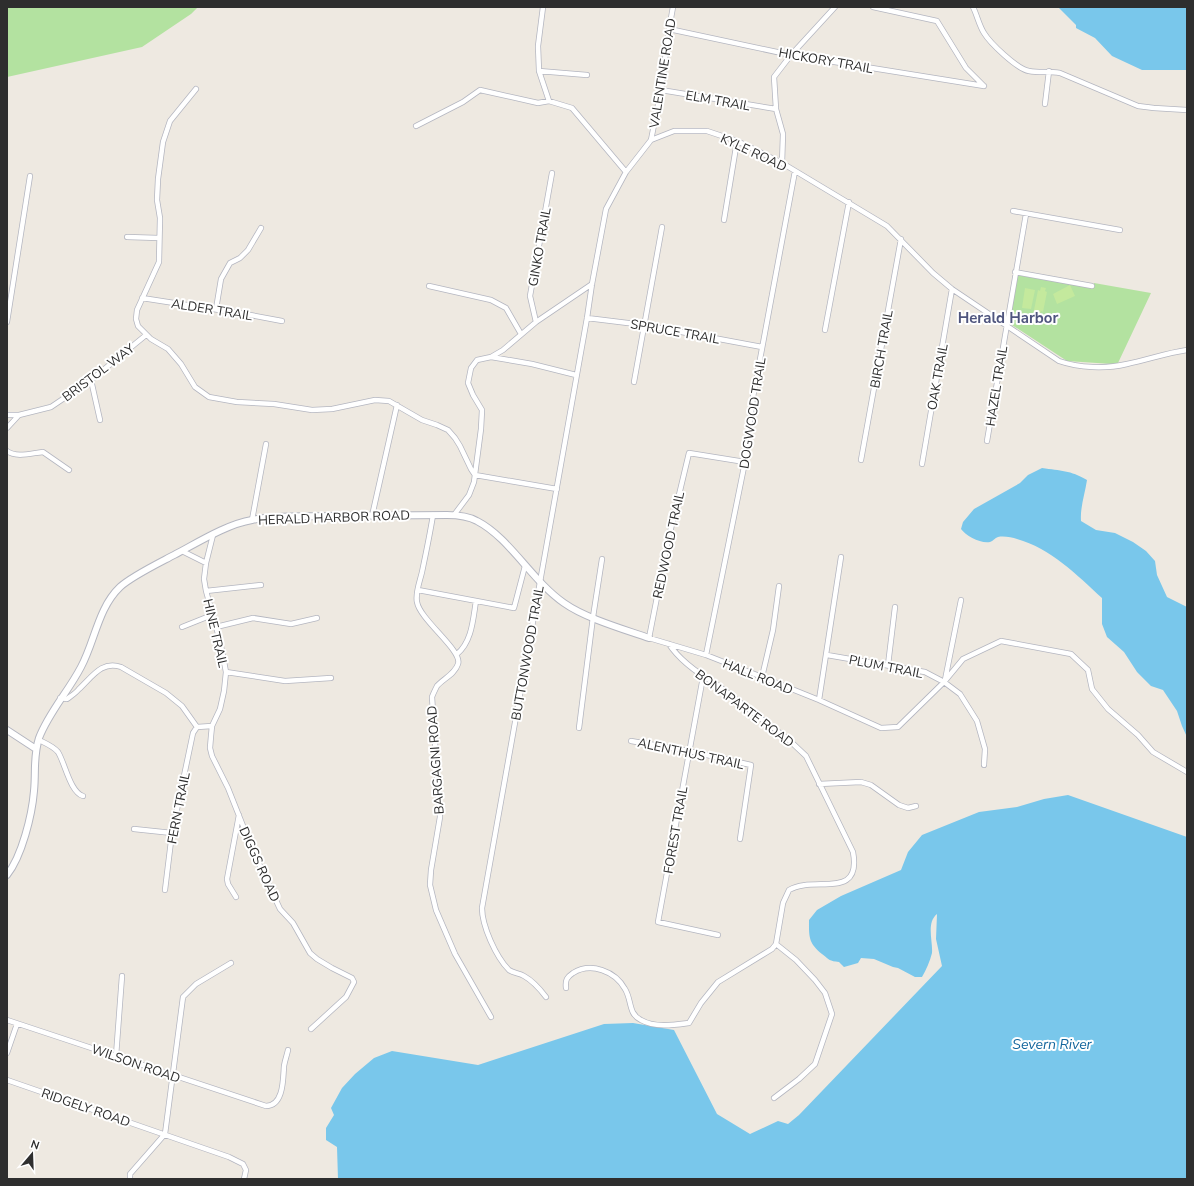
<svg xmlns="http://www.w3.org/2000/svg" width="1194" height="1186" font-family="'Nunito Sans',sans-serif">
<rect width="100%" height="100%" fill="#eee9e1"/>
<!-- green -->
<path fill="#b3e2a0" d="M7 7H198L191 14 142 47 7 77Z
M1017 275 1093 288 1094 283 1151 293 1118 363 1112 364 1067 361 1009 323Z"/>
<!-- pitch -->
<path fill="#c4e99d" d="M1070 285 1075 296 1057 304 1053 294Z
M1041 287 1046 288 1045 291 1047 292 1043 312 1041 311 1040 315 1035 314 1036 311 1034 310 1038 290 1040 291Z
M1025 288 1035 290 1031 309 1022 308Z"/>
<!-- water -->
<path fill="#79c7eb" d="M1058 7H1187V70H1142L1112 56 1095 38 1076 28V25Z
M1042 468C1061 471 1070 470 1087 480 1085 494 1080 507 1081 521L1096 530 1115 533 1133 542 1146 551 1155 561 1157 575 1167 597 1187 607V737L1182 726 1177 711 1163 690 1151 686 1137 672 1124 652 1107 637 1102 624V598C1077 575 1050 548 1017 539 1012 537 1003 536 998 537 995 538 993 541 990 542 981 544 966 536 961 529L963 522 974 509 1020 483 1028 475Z
M1068 795 1187 837V1179H338L337 1147 326 1140V1128L334 1115 331 1108 342 1088 355 1074 374 1058 392 1051 478 1065 604 1024 633 1023 674 1030 717 1114 750 1134 778 1121 788 1124 799 1115 942 966 936 939 937 914C926 923 933 941 932 953 930 961 926 970 922 977H915L898 968 893 967 874 959 861 958 858 963 844 967 839 962C829 961 830 960 822 954 808 943 809 936 809 920L817 910 841 896 901 870 908 852 922 835 979 812 1017 807 1044 799Z"/>
<g fill="none" stroke-linecap="round" stroke-linejoin="round">
<defs>
<path id="street" d="M543 7 538 46 539 71 549 101
M873 7 937 21 966 68 984 86
M973 7C977 15 979 25 984 33 990 43 1017 69 1029 71 1039 73 1049 71 1060 73L1138 106 1154 108 1187 110
M669 29 791 55 984 86
M539 71 587 75
M196 89 170 121 163 142 158 179 157 200 160 218 159 262 137 310 136 319 138 326 151 339 168 349 181 364 195 387 209 397 237 402 274 404 312 410 332 409 375 400 389 401 422 420 437 425 448 430 455 438 460 446 471 469 475 475
M661 90 776 109
M1045 104 1049 71
M416 126 463 102 480 90 538 103 549 101 572 108 626 172
M651 140 661 90 669 29 673 7
M782 163 783 134 776 109 774 77 791 55 835 7
M1013 211 1120 230
M724 220 737 141
M127 237 159 238
M1015 272 1092 286
M429 286 491 300 506 308 521 334
M142 298 245 314 282 321
M216 309 221 279 230 263 240 258 248 250 261 228
M587 318 644 325 762 347
M7 322 30 176
M536 322 530 296 552 173
M825 330 849 202
M491 357 532 364 576 375
M91 380 100 420
M634 382 662 227
M7 415H19
M7 428 19 415 51 407 91 380 146 335
M987 441 1026 214
M7 451C16 458 32 453 43 452L69 470
M861 460 901 239
M745 462 689 453 668 541 649 638 706 655 762 677 819 700 881 728 898 727 944 682 963 659 1001 641 1071 654 1088 670 1092 689 1108 709 1138 735 1153 752 1187 772
M922 464 952 289
M475 475 557 489
M433 515C430 534 426 553 422 572 420 581 415 593 417 602 420 620 463 651 458 664 455 674 443 679 437 686 435 690 433 694 432 697L440 817 431 870 430 885 436 910 455 954 491 1017
M454 515 469 495 474 482 481 429 482 410 473 395 468 383 471 368 477 360 491 357 503 350 536 322 592 284
M372 516 397 405
M252 520 266 444
M213 535 206 563 204 579 206 591 220 641 226 672 224 691 220 709 212 726 211 736 210 748 212 756 228 788 253 851 280 909 293 923 310 953 317 959 332 968 352 978 354 982 346 997 311 1029
M182 551 206 563
M418 590 514 608 525 566
M206 591 261 585
M182 627 212 615
M216 627 253 618 291 624 317 618
M457 654C472 642 473 619 476 601
M706 655 745 462 753 397 795 171
M827 655 925 672 944 682 960 694 977 721 985 749 984 765
M888 665 895 607
M226 672 285 681 331 678
M703 677 658 922 718 935
M762 677 773 630 779 586
M945 680 961 600
M60 698 67 699C71 696 76 693 79 689 92 677 102 660 121 667L166 693 182 706 197 727 212 726
M819 700 841 557
M579 728 593 617 602 559
M39 740C45 743 53 746 58 752 65 763 70 792 83 796
M631 741 689 751 751 765 740 839
M819 784 861 782 871 785 899 805 908 808 916 806
M134 829 172 833
M165 890 172 833 193 733 197 727
M236 897 228 884 227 879 239 815
M566 988C565 980 567 977 573 973 591 962 615 971 625 989 632 1000 628 1014 641 1020 655 1028 674 1025 689 1023L701 1003 718 982 772 949 776 944 783 903 789 890C814 875 862 901 853 852L806 756 789 740 716 684C699 674 680 661 669 644
M546 997C540 989 533 981 524 976 519 973 513 973 509 970 496 957 482 926 482 908L587 318 592 284 606 209 626 172 651 140 674 131H707L737 141 782 163 887 226 933 273 952 289 1059 361C1079 368 1106 369 1127 364 1147 360 1166 353 1187 350
M7 1020 266 1106C284 1106 283 1078 284 1066 285 1060 287 1055 288 1050
M7 1053 17 1024
M116 1056 122 976
M7 1080 229 1157 243 1164 246 1170 244 1179
M774 1098 799 1079 815 1064 832 1014 825 993 815 980 796 960 776 944
M165 1134 183 997 196 984 231 963
M130 1179V1174L165 1134"/>
<path id="secondary" d="M7 730 36 749
M7 875C22 856 32 815 34 791 36 771 33 757 39 738 49 712 68 692 81 667 95 641 98 608 120 587 132 576 159 563 174 555 197 543 227 524 252 520 277 515 303 517 328 516 368 516 408 515 447 515 457 515 468 516 477 521 510 538 532 581 564 603 585 618 623 629 649 638"/>
</defs>
<!-- street casing -->
<use href="#street" stroke="#b4b6c0" stroke-width="6"/>
<!-- secondary casing -->
<use href="#secondary" stroke="#b4b6c0" stroke-width="8"/>
<!-- street -->
<use href="#street" stroke="#fff" stroke-width="4.5"/>
<!-- secondary -->
<use href="#secondary" stroke="#fff" stroke-width="6"/>
</g>
<g text-anchor="middle" stroke-width="4" stroke-linejoin="round" paint-order="stroke">
<!-- street labels -->
<g font-size="13" fill="#2e2e2e" stroke="#fff">
<text transform="translate(826 60) rotate(10)" y="5">HICKORY TRAIL</text>
<text transform="translate(662 73) rotate(-81)" y="5">VALENTINE ROAD</text>
<text transform="translate(718 100) rotate(10)" y="5">ELM TRAIL</text>
<text transform="translate(754 152) rotate(25)" y="5">KYLE ROAD</text>
<text transform="translate(539 247) rotate(-80)" y="5">GINKO TRAIL</text>
<text transform="translate(212 309) rotate(9)" y="5">ALDER TRAIL</text>
<text transform="translate(675 331) rotate(10)" y="5">SPRUCE TRAIL</text>
<text transform="translate(881 349) rotate(-80)" y="5">BIRCH TRAIL</text>
<text transform="translate(98 372) rotate(-37)" y="5">BRISTOL WAY</text>
<text transform="translate(937 377) rotate(-80)" y="5">OAK TRAIL</text>
<text transform="translate(996 386) rotate(-81)" y="5">HAZEL TRAIL</text>
<text transform="translate(752 413) rotate(-81)" y="5">DOGWOOD TRAIL</text>
<text transform="translate(334 517) rotate(-2)" y="5">HERALD HARBOR ROAD</text>
<text transform="translate(668 545) rotate(-78)" y="5">REDWOOD TRAIL</text>
<text transform="translate(216 633) rotate(77)" y="5">HINE TRAIL</text>
<text transform="translate(527 653) rotate(-80)" y="5">BUTTONWOOD TRAIL</text>
<text transform="translate(886 666) rotate(11)" y="5">PLUM TRAIL</text>
<text transform="translate(758 676) rotate(22)" y="5">HALL ROAD</text>
<text transform="translate(745 708) rotate(37)" y="5">BONAPARTE ROAD</text>
<text transform="translate(691 753) rotate(12)" y="5">ALENTHUS TRAIL</text>
<text transform="translate(435 760) rotate(-94)" y="5">BARGAGNI ROAD</text>
<text transform="translate(178 808) rotate(-79)" y="5">FERN TRAIL</text>
<text transform="translate(675 830) rotate(-80)" y="5">FOREST TRAIL</text>
<text transform="translate(260 864) rotate(66)" y="5">DIGGS ROAD</text>
<text transform="translate(136 1063) rotate(19)" y="5">WILSON ROAD</text>
<text transform="translate(86 1107) rotate(19)" y="5">RIDGELY ROAD</text>
</g>
<!-- water labels -->
<g font-size="14" font-style="italic" fill="#13669d" stroke="#fff">
<text x="1052" y="1049">Severn River</text>
</g>
<!-- quarter labels -->
<g font-size="15" font-weight="bold" fill="#4f557e" stroke="#fff">
<text x="1008" y="323">Herald Harbor</text>
</g>
</g>
<!-- border -->
<rect width="1194" height="1186" fill="none" stroke="#2e2e2e" stroke-width="16"/>
<!-- north arrow -->
<g transform="translate(32 1154) rotate(19)" stroke="#ffffff" stroke-width="3" paint-order="stroke">
<path d="M0-3L7 15L0 10L-7 15Z" fill="#2e2e2e"/>
<text y="-6" font-size="11" font-weight="bold" text-anchor="middle" fill="#2e2e2e">N</text>
</g>
</svg>
